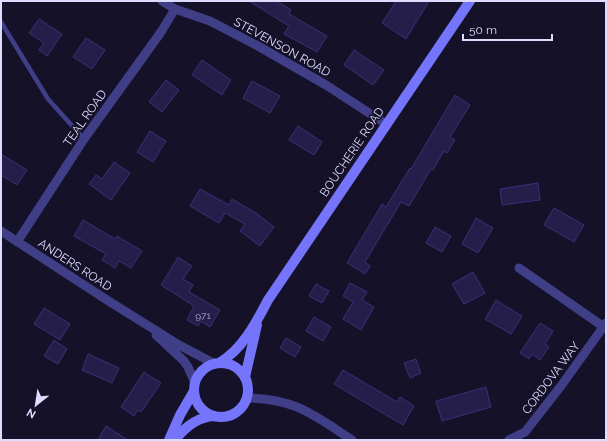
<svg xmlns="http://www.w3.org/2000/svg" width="607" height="441" font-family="Raleway,sans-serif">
<rect width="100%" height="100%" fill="#151129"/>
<!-- building -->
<path fill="#261e4a" stroke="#3c3075" d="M249 1H277L291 10 289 14 327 36 317 52 284 34 289 26Z
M396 1H429L406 39 382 23Z
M39 19 62 34 47 56 39 50 44 43 29 33Z
M86 38 105 50 92 69 73 57Z
M354 50 384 70 373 85 344 65Z
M202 60 231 80 222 95 192 75Z
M166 80 179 90 162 112 149 102Z
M252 81 280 96 270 113 243 98Z
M455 95 470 105 450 137 455 140 447 153 444 151 433 170 431 169 409 206 401 202 365 262 370 266 365 274 347 263 382 204 386 207 410 168 411 169Z
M298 126 322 142 314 155 289 140Z
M150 131 166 141 153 162 137 152Z
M1 154 27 170 17 185 1 175Z
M114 162 130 173 111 200 89 184 96 175 102 179Z
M538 183 540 200 502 205 500 189Z
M200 189 229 205 232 199 256 213 274 227 260 246 240 231 245 224 225 213 219 223 190 206Z
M554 208 584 225 574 242 544 225Z
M476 218 493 228 478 253 462 244Z
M83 220 115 239 117 236 142 251 131 268 119 261 115 268 102 260 106 254 74 236Z
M435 227 451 236 442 252 426 243Z
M178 257 192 266 183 279 193 285 189 292 220 310 210 327 201 321 198 326 187 320 194 306 161 285Z
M473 272 485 293 464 304 452 284Z
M350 283 367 292 362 300 374 307 361 330 343 319 353 302 343 296Z
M316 284 329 291 322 303 309 296Z
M496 300 522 316 511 334 485 319Z
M44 308 70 324 60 340 34 324Z
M314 317 331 327 323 341 306 331Z
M540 323 553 331 545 344 549 347 540 360 532 354 529 359 520 353Z
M286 338 301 347 295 357 280 348Z
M54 340 67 349 58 364 44 356Z
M88 354 119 368 112 383 82 370Z
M416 359 421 373 410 378 404 363Z
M343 370 397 402 400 397 414 406 403 425 334 384Z
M144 372 161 383 141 412 138 410 134 416 121 407Z
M486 387 491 407 442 421 436 401Z
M106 426 128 440H98Z"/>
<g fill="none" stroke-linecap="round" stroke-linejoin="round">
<!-- lane -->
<path stroke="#3f3e87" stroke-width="4.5" d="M1 22 48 99 84 139"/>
<!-- street -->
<path stroke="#3f3e87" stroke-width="9" d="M162 1 175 9 210 21 258 46 326 85 386 124
M1 231 107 300 179 345 215 364
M17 242 84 139 161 32 175 9
M519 268 604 327
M156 335 184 361 188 367 195 383
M247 398C294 398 314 415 352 440
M509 440 525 432 561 386 606 323"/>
<!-- secondary -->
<path stroke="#7475fb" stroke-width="10" d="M219 363C242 350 256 323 268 300L470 1
M194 390a27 27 0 1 1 54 0a27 27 0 1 1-54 0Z
M245 377 257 325
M169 440 180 415 194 391
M175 440C185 427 197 417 214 416"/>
</g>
<g text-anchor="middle" stroke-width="3.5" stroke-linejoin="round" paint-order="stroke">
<!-- number labels -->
<g font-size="10" fill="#b0acd1">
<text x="203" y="319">971</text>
</g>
<!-- street labels -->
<g font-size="12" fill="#dedbfe" stroke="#151129">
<text transform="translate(282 47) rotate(29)" y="4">STEVENSON ROAD</text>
<text transform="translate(85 118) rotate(-55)" y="4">TEAL ROAD</text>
<text transform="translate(352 152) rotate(-56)" y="4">BOUCHERIE ROAD</text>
<text transform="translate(75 265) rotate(33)" y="4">ANDERS ROAD</text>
<text transform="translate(551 378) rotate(-53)" y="4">CORDOVA WAY</text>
</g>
</g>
<!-- border -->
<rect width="607" height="441" fill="none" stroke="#dedbfe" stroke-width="4"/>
<!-- north arrow -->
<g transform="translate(36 405) rotate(210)" stroke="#151129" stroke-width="3" paint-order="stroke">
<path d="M0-3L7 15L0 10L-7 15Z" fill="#dedbfe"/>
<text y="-6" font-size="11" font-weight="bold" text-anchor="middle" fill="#dedbfe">N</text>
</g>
<!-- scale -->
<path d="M463 34v6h89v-6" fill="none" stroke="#dedbfe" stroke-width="2"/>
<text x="469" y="34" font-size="12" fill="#dedbfe" stroke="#151129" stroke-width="3" paint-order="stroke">50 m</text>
</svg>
